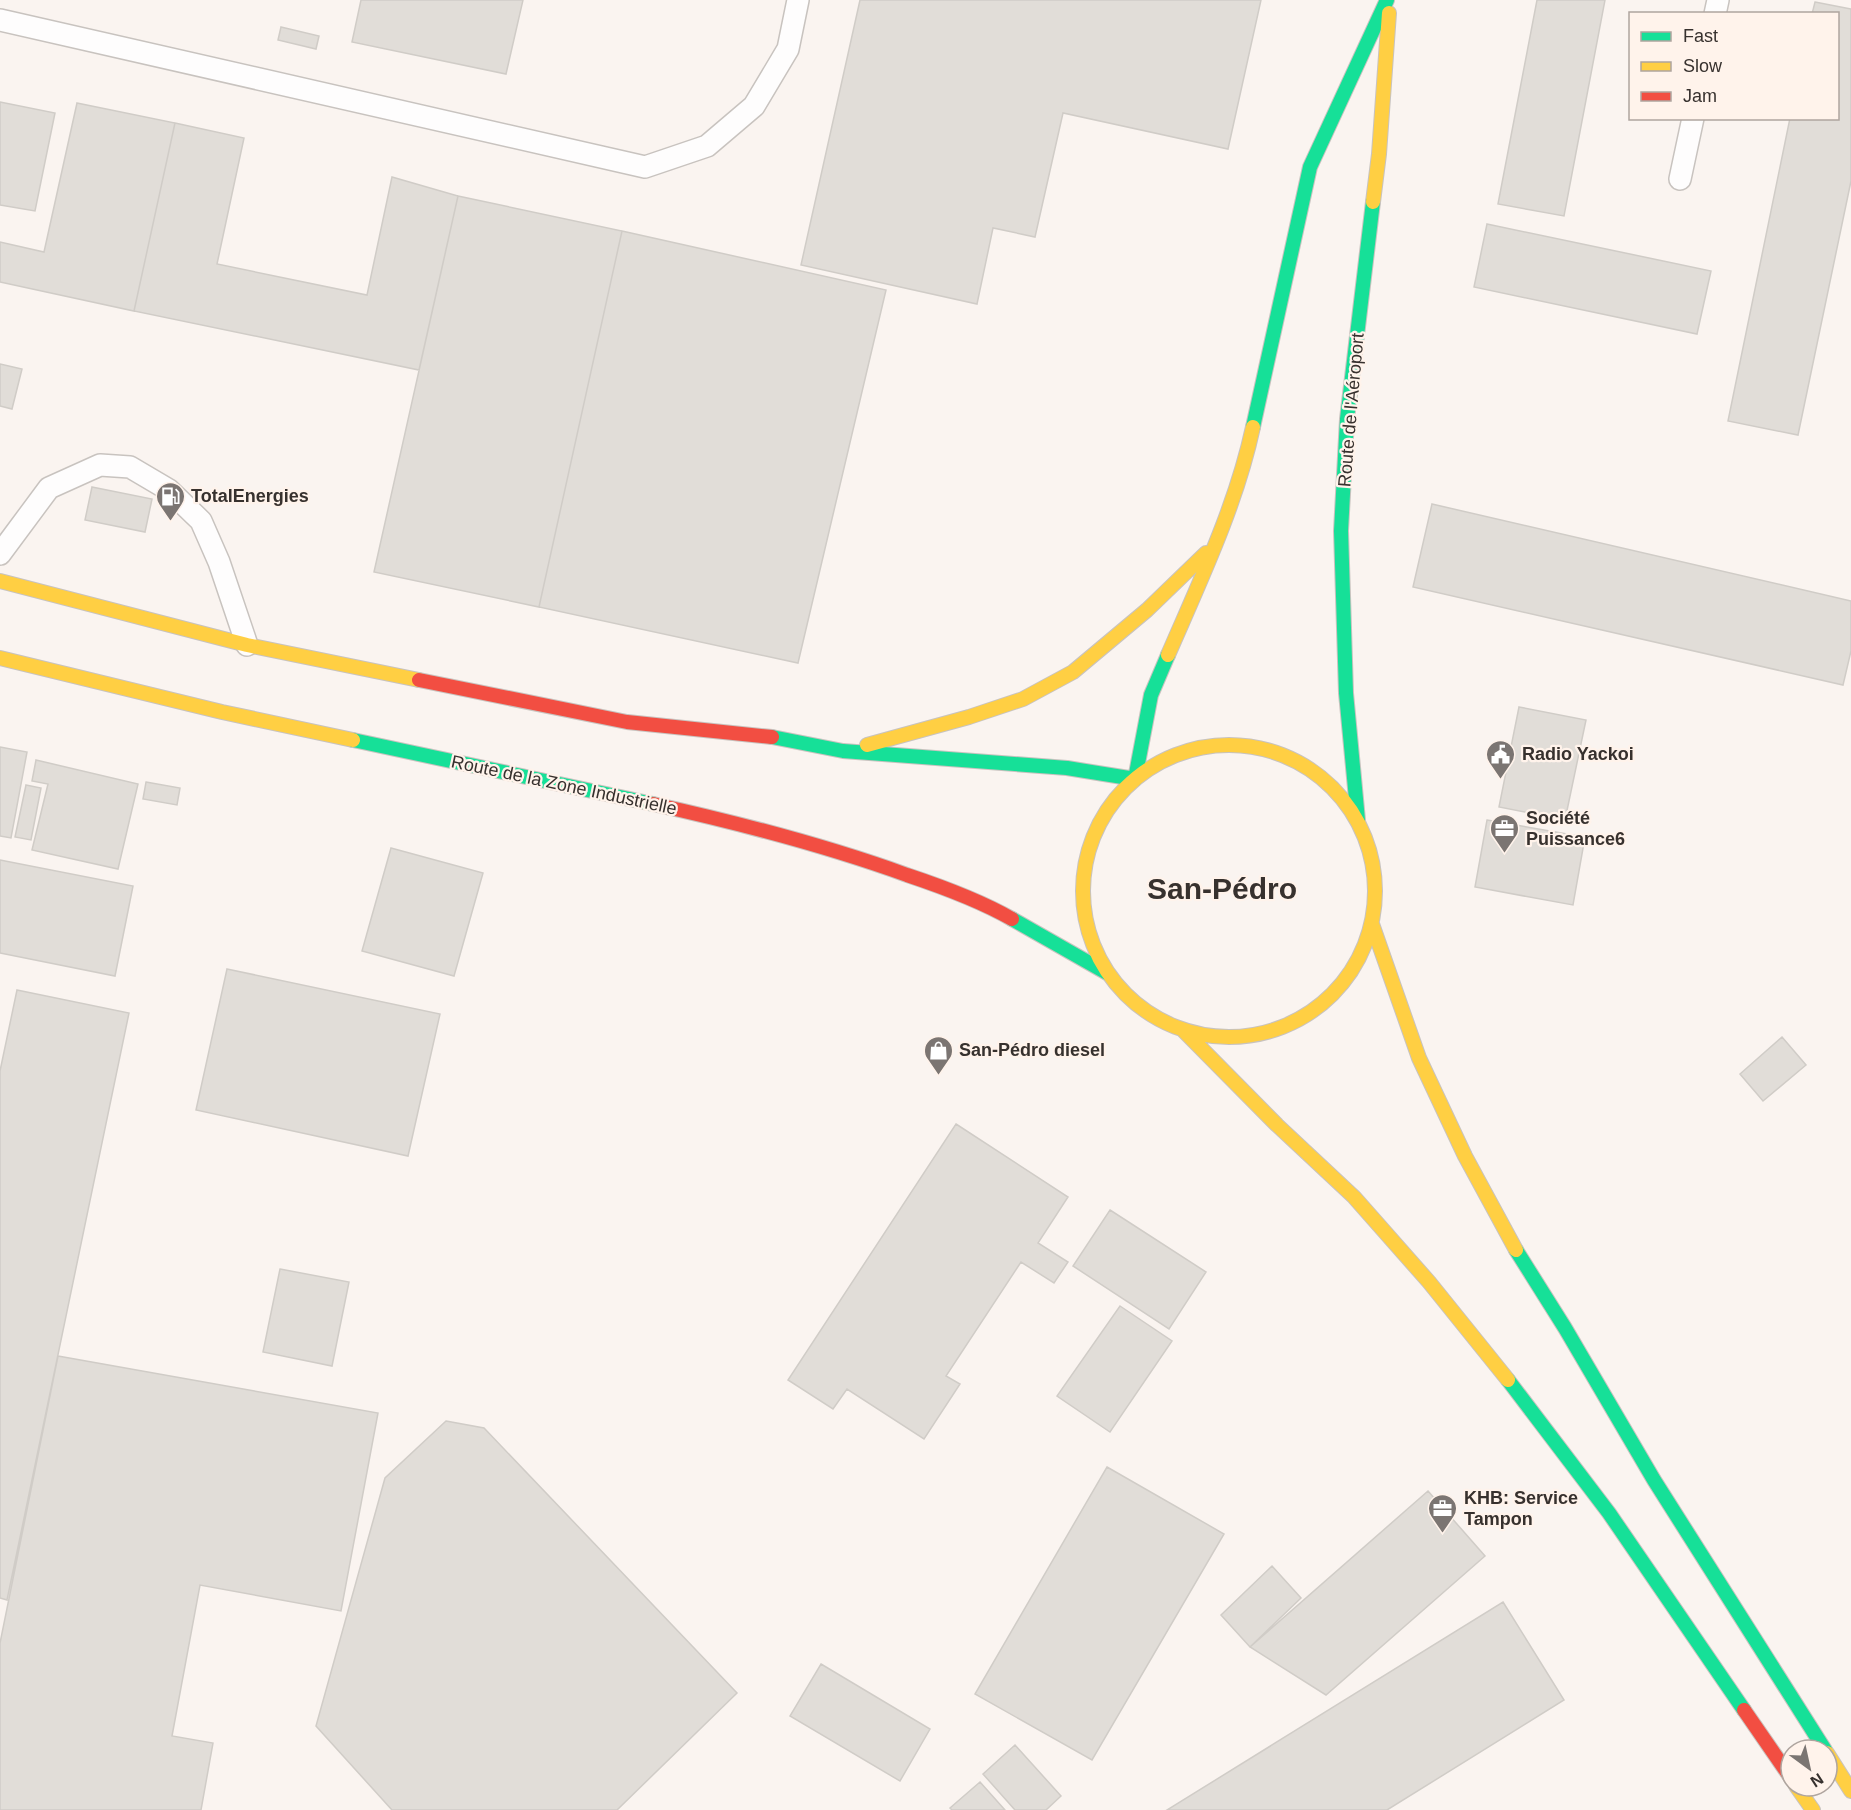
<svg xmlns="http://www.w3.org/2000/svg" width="1851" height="1810" font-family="Arial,sans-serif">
<rect width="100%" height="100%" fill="#faf4f0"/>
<!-- building -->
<path fill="#e1ddd8" stroke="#d0ccc7" stroke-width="1.5" d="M361 0H523L506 74 352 42Z
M860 0H1261L1228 149 1063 113 1035 237 993 228 977 304 801 265Z
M1537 0H1605L1564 216 1498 204Z
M1815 2 1851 9V181L1798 435 1728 421 1790 118H1838V14H1812Z
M281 27 319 36 316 49 278 40Z
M0 102 55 113 35 211 0 205Z
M77 103 175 123 134 311 0 282V242L44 252Z
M175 123 244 138 217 264 367 295 392 177 458 196 419 370 134 311Z
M458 196 622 231 539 607 374 572Z
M1487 224 1711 271 1697 334 1474 287Z
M622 231 886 290 798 663 539 607Z
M0 364 22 369 12 409 0 406Z
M92 487 152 499 145 532 85 520Z
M1432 504 1851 601V651L1843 685 1413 587Z
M1519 707 1586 720 1565 820 1499 807Z
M0 747 27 752 11 838 0 836Z
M36 760 138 784 118 869 32 850 48 784 32 781Z
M146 782 180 788 177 805 143 799Z
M26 785 41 788 31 840 15 837Z
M1487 820 1585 837 1573 905 1475 887Z
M391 848 483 873 454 976 362 951Z
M0 860 133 886 115 976 0 953Z
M227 969 440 1014 408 1156 196 1110Z
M17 990 129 1013 7 1600 0 1598V1071Z
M1782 1037 1806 1065 1763 1101 1740 1074Z
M956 1124 1068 1197 1038 1243 1068 1262 1054 1283 1021 1262 946 1376 960 1384 924 1439 847 1389 833 1409 788 1380Z
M1110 1210 1206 1272 1169 1329 1073 1266Z
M280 1269 349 1282 332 1366 263 1352Z
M1120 1306 1172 1341 1110 1432 1057 1396Z
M58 1356 378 1413 341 1611 200 1585 172 1736 213 1743 201 1810H0V1643Z
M446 1421 484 1428 737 1693 617 1810H392L316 1726 385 1478Z
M1107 1467 1224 1534 1092 1760 975 1694Z
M1428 1491 1485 1556 1326 1695 1250 1647Z
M1272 1566 1301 1598 1250 1647 1221 1615Z
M1503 1602 1564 1700 1387 1810H1167Z
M821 1664 930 1729 900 1781 790 1716Z
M1015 1745 1061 1796 1046 1810H1015L983 1774Z
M980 1782 1005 1810H952L950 1808Z"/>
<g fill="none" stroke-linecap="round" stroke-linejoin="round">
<defs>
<path id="lane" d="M1715 14 1718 0
M0 20 645 167 707 146 754 106 788 49 798 0
M1680 179 1693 118
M0 554 49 488 100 465 130 467 169 490 201 521 219 562 247 645"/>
<path id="fast" d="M1253 427 1310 167 1387 0
M772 737 843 751 1067 768 1135 779 1151 695 1168 655
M353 740 653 804
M1358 820 1346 693 1341 531 1347 419 1373 202
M1012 919 1107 973
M1516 1250 1565 1328 1654 1480 1825 1750
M1508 1380 1609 1513 1744 1710"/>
<path id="slow" d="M1373 202 1379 154 1389 13
M0 581 247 645 419 680
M1168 655C1200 581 1236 506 1253 427
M0 658 222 712 353 740
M1083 891a146 146 0 1 1 292 0a146 146 0 1 1-292 0Z
M867 745 969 717 1023 699 1073 672 1147 610 1206 553
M1372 924 1419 1058 1465 1156 1516 1250
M1184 1031 1277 1125 1354 1197 1429 1282 1508 1380
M1827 1753 1851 1791
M1796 1786 1813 1810"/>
<path id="jam" d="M419 680 627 722 772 737
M653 804C739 823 824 845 907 875 943 887 979 900 1012 919
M1744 1710 1791 1778"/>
</defs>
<!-- lane casing -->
<use href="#lane" stroke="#c8c3bf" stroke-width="24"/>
<!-- fast casing -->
<use href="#fast" stroke="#c8c3bf" stroke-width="16"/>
<!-- slow casing -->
<use href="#slow" stroke="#c8c3bf" stroke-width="16"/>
<!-- jam casing -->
<use href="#jam" stroke="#c8c3bf" stroke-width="16"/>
<!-- lane -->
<use href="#lane" stroke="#fefdfd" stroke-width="21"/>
<!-- fast -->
<use href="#fast" stroke="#16e098" stroke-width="14"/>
<!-- slow -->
<use href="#slow" stroke="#ffcf43" stroke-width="14"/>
<!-- jam -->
<use href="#jam" stroke="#f24e42" stroke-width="14"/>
</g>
<!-- icons -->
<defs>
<symbol id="fuel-pin" viewBox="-11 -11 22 30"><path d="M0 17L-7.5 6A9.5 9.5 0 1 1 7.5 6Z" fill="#7b7572" stroke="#fff3eb"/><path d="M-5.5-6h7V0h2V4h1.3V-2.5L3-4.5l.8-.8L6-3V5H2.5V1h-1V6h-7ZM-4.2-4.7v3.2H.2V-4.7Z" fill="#fff"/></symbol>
<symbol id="civic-pin" viewBox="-11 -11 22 30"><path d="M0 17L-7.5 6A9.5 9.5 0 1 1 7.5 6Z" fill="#7b7572" stroke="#fff3eb"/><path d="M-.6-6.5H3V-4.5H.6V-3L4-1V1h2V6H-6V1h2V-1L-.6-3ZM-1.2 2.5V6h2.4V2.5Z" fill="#fff"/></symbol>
<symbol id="office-pin" viewBox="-11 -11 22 30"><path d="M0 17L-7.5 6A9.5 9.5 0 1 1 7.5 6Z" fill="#7b7572" stroke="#fff3eb"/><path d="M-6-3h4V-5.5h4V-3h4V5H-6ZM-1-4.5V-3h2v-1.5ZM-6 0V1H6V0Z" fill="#fff"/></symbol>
<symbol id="shop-pin" viewBox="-11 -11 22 30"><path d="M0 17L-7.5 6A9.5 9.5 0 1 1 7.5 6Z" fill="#7b7572" stroke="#fff3eb"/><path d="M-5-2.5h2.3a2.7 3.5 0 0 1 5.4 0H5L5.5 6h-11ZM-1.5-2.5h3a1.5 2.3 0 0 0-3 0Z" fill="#fff"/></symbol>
</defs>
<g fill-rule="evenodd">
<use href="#fuel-pin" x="154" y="480" width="33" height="45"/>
<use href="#civic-pin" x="1484" y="738" width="33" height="45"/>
<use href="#office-pin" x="1488" y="812" width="33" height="45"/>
<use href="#shop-pin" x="922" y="1034" width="33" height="45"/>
<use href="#office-pin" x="1426" y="1492" width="33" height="45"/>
</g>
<g text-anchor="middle" stroke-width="4.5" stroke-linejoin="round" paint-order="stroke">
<!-- street labels -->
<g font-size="18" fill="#37312e" stroke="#fff3eb">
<text transform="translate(1351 410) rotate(-85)" y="6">Route de l'Aéroport</text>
<text transform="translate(564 785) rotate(12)" y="6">Route de la Zone Industrielle</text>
</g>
<!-- poi labels -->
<g font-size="18" font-weight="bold" fill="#37312e" stroke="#fff3eb" text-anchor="start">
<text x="191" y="502">TotalEnergies</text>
<text x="1522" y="760">Radio Yackoi</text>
<text x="1526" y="824">Société<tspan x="1526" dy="21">Puissance6</tspan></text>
<text x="959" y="1056">San-Pédro diesel</text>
<text x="1464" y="1504">KHB: Service<tspan x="1464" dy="21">Tampon</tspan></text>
</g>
<!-- town labels -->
<g font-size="30" font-weight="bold" fill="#37312e" stroke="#fff3eb">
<text x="1222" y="899">San-Pédro</text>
</g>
</g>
<!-- legend -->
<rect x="1629" y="12" width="210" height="108" fill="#fff3eb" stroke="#afa59f" stroke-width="1.5"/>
<rect x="1641" y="32" width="30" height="9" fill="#16e098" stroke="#afa59f" stroke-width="1.5"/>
<text x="1683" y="42" font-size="18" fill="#37312e">Fast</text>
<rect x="1641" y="62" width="30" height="9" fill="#ffcf43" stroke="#afa59f" stroke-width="1.5"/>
<text x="1683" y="72" font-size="18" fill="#37312e">Slow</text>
<rect x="1641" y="92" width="30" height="9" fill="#f24e42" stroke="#afa59f" stroke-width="1.5"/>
<text x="1683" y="102" font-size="18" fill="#37312e">Jam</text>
<!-- north arrow -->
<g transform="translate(1809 1768) rotate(147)"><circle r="28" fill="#fff3eb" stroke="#afa59f" stroke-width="1.5"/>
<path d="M0-4.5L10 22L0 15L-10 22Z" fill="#7b7572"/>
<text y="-9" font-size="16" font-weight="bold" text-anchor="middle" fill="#37312e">N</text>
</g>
</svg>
